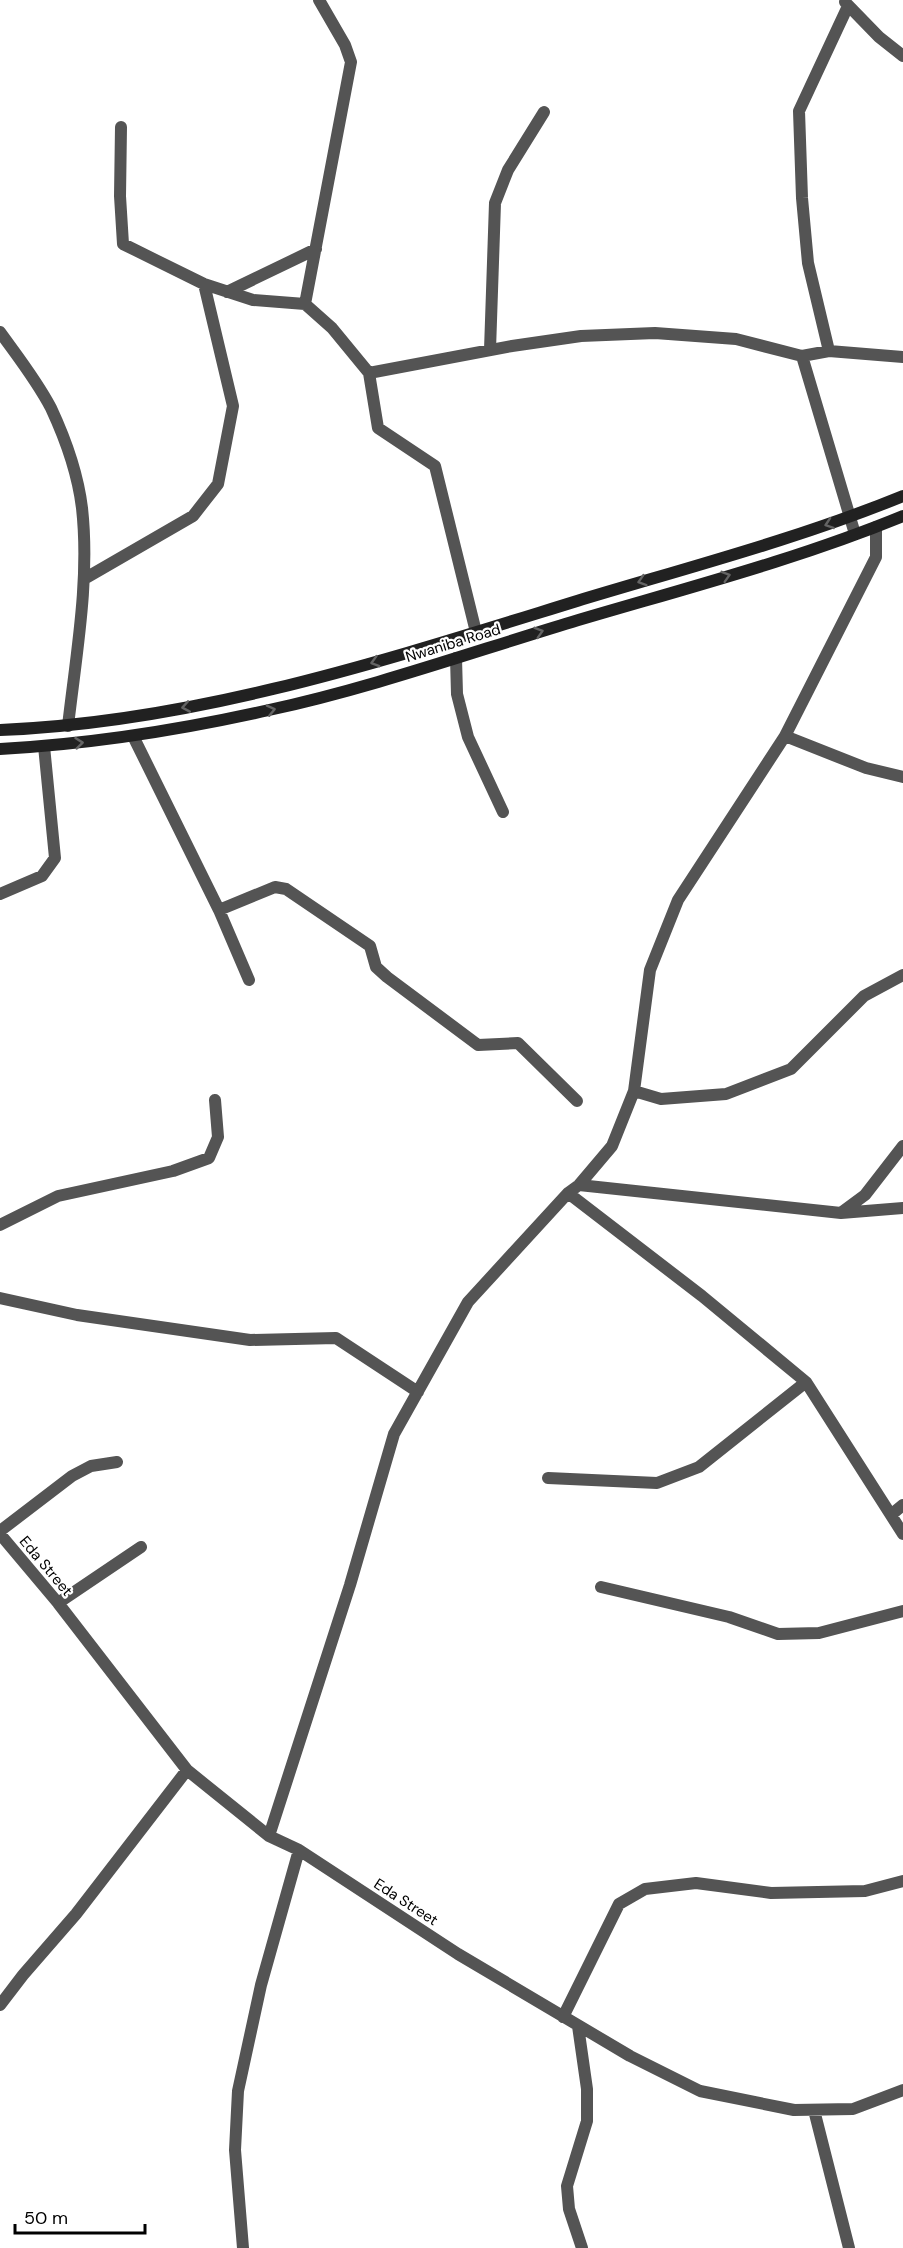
<svg xmlns="http://www.w3.org/2000/svg" width="903" height="2248" font-family="'DM Sans',sans-serif">
<rect width="100%" height="100%" fill="#fff"/>
<g fill="none" stroke-linecap="round" stroke-linejoin="round">
<!-- street -->
<path stroke="#545454" stroke-width="12" d="M845 2 879 37 903 56
M121 127 120 196 123 244 204 284 253 300 305 304 332 328 369 373 378 428 435 466 476 632
M227 292 316 249
M305 304 351 62 345 45 319 0
M0 332C18 357 37 381 51 408 65 438 78 475 82 508 90 580 76 655 68 726
M490 350 495 203 508 170 544 112
M829 351 808 263 802 198 799 111 848 6
M802 356 829 351 903 357
M369 373 512 346 581 336 655 333 736 339 802 356 855 534
M84 579 193 516 218 484 233 406 204 284
M456 658 457 694 468 737 503 812
M133 736 219 910 249 980
M785 736 866 768 903 777
M0 894 42 876 55 858 44 746
M219 910 275 887 286 889 370 946 376 967 387 977 478 1045 518 1043 577 1101
M634 1091 661 1099 726 1094 791 1069 864 996 903 975
M579 1185 841 1213 903 1208
M568 1193 702 1296 806 1382 903 1534
M842 1212 865 1195 903 1146
M0 1225 58 1196 173 1171 209 1158 218 1137 215 1100
M0 1298 77 1315 250 1340 336 1338 418 1392
M548 1478 657 1483 699 1467 806 1382
M892 1514 903 1505
M0 1531 72 1476 91 1466 117 1462
M0 1534 58 1603 187 1770 269 1836 299 1850 458 1954 630 2056 700 2091 794 2110 853 2109 903 2090
M601 1587 729 1617 778 1634 819 1633 903 1611
M58 1603 141 1547
M269 1836 350 1585 394 1434 468 1302 568 1193 579 1185 612 1146 634 1091 650 970 678 900 785 736 876 557V527
M0 2005 23 1975 76 1914 187 1770
M563 2017 619 1904 645 1889 696 1883 771 1893 865 1891 903 1881
M578 2026 587 2089V2121L567 2186 569 2209 582 2248
M814 2110 849 2248
M243 2248 235 2150 238 2091 261 1985 299 1850"/>
<!-- secondary -->
<path stroke="#212121" stroke-width="12" d="M0 730C198 722 389 659 577 601 686 568 798 539 903 496
M0 749C91 744 180 730 269 710 371 688 472 652 572 622 683 589 796 560 903 516"/>
</g>
<!-- one-way arrows -->
<defs><path id="oneway-chevron" d="M-2-3.5L2.5 0L-2 3.5" fill="none" stroke-width="1.6" stroke-linecap="round" stroke-linejoin="round" transform="scale(1.5)"/></defs>
<g stroke="#646464">
<use href="#oneway-chevron" transform="translate(829 524) rotate(161)"/>
<use href="#oneway-chevron" transform="translate(726 576) rotate(-17)"/>
<use href="#oneway-chevron" transform="translate(642 581) rotate(163)"/>
<use href="#oneway-chevron" transform="translate(539 632) rotate(-17)"/>
<use href="#oneway-chevron" transform="translate(375 662) rotate(164)"/>
<use href="#oneway-chevron" transform="translate(186 707) rotate(170)"/>
<use href="#oneway-chevron" transform="translate(271 710) rotate(-13)"/>
<use href="#oneway-chevron" transform="translate(79 743) rotate(-6)"/>
</g>
<g text-anchor="middle" stroke-width="4.5" stroke-linejoin="round" paint-order="stroke">
<!-- street labels -->
<g font-size="15" fill="#000" stroke="#fff">
<text transform="translate(453 643) rotate(-17)" y="5">Nwaniba Road</text>
<text transform="translate(46 1566) rotate(50)" y="5">Eda Street</text>
<text transform="translate(406 1902) rotate(33)" y="5">Eda Street</text>
</g>
</g>
<!-- scale -->
<path d="M15 2224v9h130v-9" fill="none" stroke="#000000" stroke-width="3"/>
<text x="24" y="2224" font-size="18" fill="#000000" stroke="#ffffff" stroke-width="4.5" paint-order="stroke">50 m</text>
</svg>
